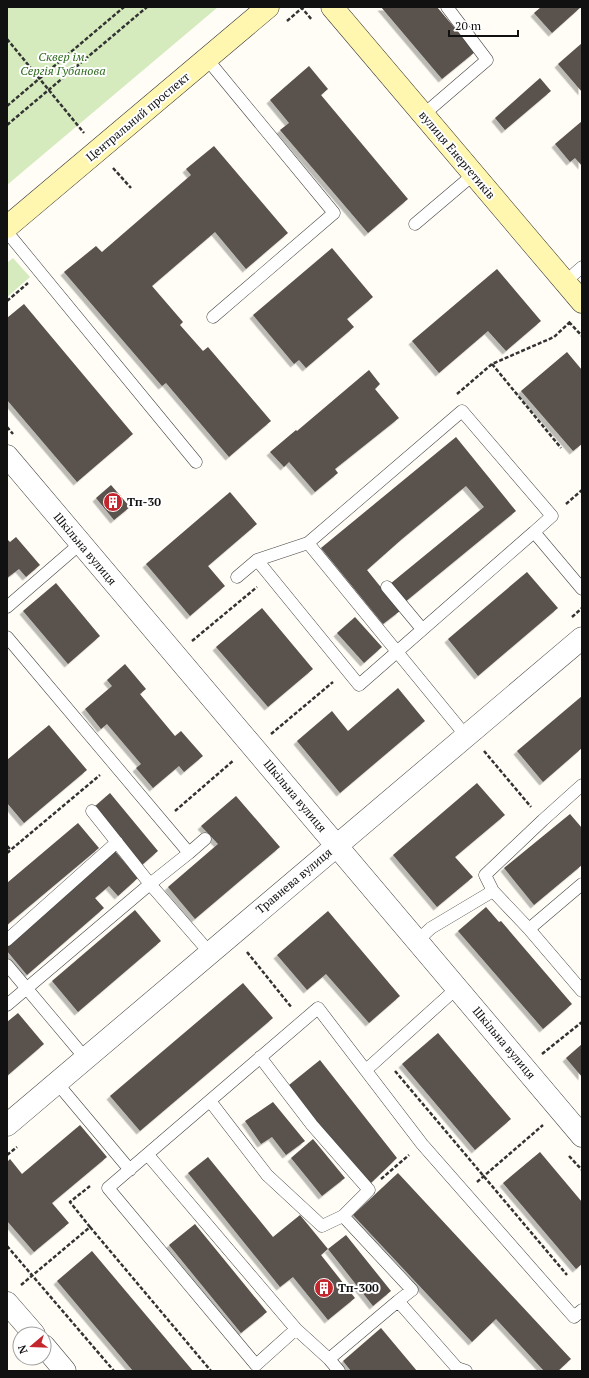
<svg xmlns="http://www.w3.org/2000/svg" width="589" height="1378" font-family="'PT Serif',serif">
<defs>
<filter id="shadow"><feDropShadow dx="-3.5" dy="3.5" stdDeviation="0" flood-color="#0004"/></filter>
</defs>
<rect width="100%" height="100%" fill="#fffdf5"/>
<!-- green -->
<path fill="#d5ebbd" d="M7 7H218L7 185Z
M13 258 30 277 7 297V263Z"/>
<!-- building -->
<path fill="#5a524d" filter="url(#shadow)" d="M381 7H437L475 52 442 79Z
M541 7H581L552 33 534 13Z
M582 43V92L558 64Z
M309 66 328 89 321 95 408 199 368 233 280 130 289 123 270 100Z
M540 78 551 91 505 130 495 118Z
M582 121V166L575 158 570 162 555 144Z
M214 146 288 233 246 269 215 232 152 286 183 322 180 325 203 351 208 347 271 421 229 457 166 383 162 386 64 272 96 246 102 252 191 175 186 169Z
M332 248 373 297 347 319 354 327 306 368 299 360 294 364 253 315Z
M497 269 541 321 506 351 488 331 439 373 412 341Z
M24 304 133 434 77 482 7 400V318Z
M567 352 582 370V444L573 451 521 391Z
M369 370 380 384 375 389 399 418 335 469 338 473 315 492 289 462 284 467 270 452 296 430 297 431Z
M456 437 516 511 405 602 390 584 484 507 466 486 402 539 367 570 400 611 383 624 321 548Z
M111 485 130 507 114 520 96 498Z
M230 492 257 524 208 566 225 586 190 616 146 564Z
M16 537 40 565 26 577 19 569 7 578V539L10 542Z
M527 572 558 608 478 676 448 639Z
M56 583 100 636 68 664 23 611Z
M262 608 313 669 268 707 216 647Z
M355 617 382 647 364 663 337 633Z
M125 664 146 689 140 694 175 736 181 731 203 756 184 772 179 766 153 788 136 768 141 764 107 724 101 729 85 709 112 686 107 680Z
M398 688 425 721 340 793 297 741 332 711 348 731Z
M582 696V748L543 782 517 751Z
M49 725 87 770 24 823 7 803V760Z
M477 783 505 815 455 857 473 877 437 907 393 855Z
M110 793 158 851 142 865 94 807Z
M236 796 280 847 195 919 168 887 218 844 201 826Z
M570 814 582 828V865L534 905 504 868Z
M78 823 99 848 7 925V883Z
M115 851 138 878 118 896 109 886 95 898 104 908 27 975 7 951V944Z
M486 907 499 922 501 921 572 1004 543 1029 458 931Z
M135 910 161 941 78 1012 52 981Z
M328 911 400 996 369 1023 326 974 307 990 277 955Z
M243 983 273 1018 140 1131 110 1096Z
M18 1013 44 1044 7 1076V1022Z
M438 1033 511 1119 475 1150 402 1064Z
M582 1044V1077L566 1058Z
M320 1060 397 1158 371 1183 319 1130 289 1085Z
M273 1102 305 1141 286 1155 272 1137 261 1144 245 1121Z
M80 1125 107 1157 52 1203 69 1223 34 1252 7 1221V1162L10 1159 22 1174Z
M313 1139 345 1178 322 1196 291 1158Z
M540 1152 582 1202V1264L576 1269 503 1183Z
M208 1157 273 1237 300 1215 328 1249 346 1235 391 1291 373 1306 328 1249 321 1255 355 1298 328 1320 293 1277 280 1287 188 1173Z
M398 1173 571 1359 558 1371H544L496 1319 472 1342 353 1215Z
M195 1224 267 1312 241 1333 169 1245Z
M92 1251 193 1371H133L57 1281Z
M381 1328 417 1371H351L343 1361Z"/>
<g fill="none" stroke-linecap="round" stroke-linejoin="round">
<defs>
<path id="lane" d="M207 59 334 213 213 317
M423 115 487 60 447 7
M415 224 474 174
M7 232 196 462
M565 282 582 267
M308 543 466 736
M257 560 359 685 534 532
M237 577 257 560 308 543 462 411 552 516 534 532 582 589
M387 587 422 629
M7 607 81 543
M7 637 189 853 150 884 210 953
M189 853 205 839
M493 891 485 875 543 820 582 785
M529 929 582 884
M7 940 117 842
M417 941 431 928 493 891 529 929 582 991
M7 965 86 1059
M7 1005 150 884 92 811
M260 1057 312 1125 369 1190 343 1216 412 1290 398 1301
M366 1070 457 988
M57 1083 130 1170
M210 1101 267 1175 322 1226 343 1216
M148 1155 296 1329 256 1365 108 1188 318 1008 422 1144 574 1317 582 1310
M296 1329 329 1359 339 1371
M329 1359 398 1301 457 1368 466 1371"/>
<path id="street" d="M7 456 582 1136
M7 1125 582 638
M7 1303 34 1334
M44 1346 65 1371"/>
<path id="secondary" d="M332 7 582 302
M7 227 268 7"/>
</defs>
<!-- lane casing -->
<use href="#lane" stroke="#444" stroke-width="13"/>
<!-- street casing -->
<use href="#street" stroke="#444" stroke-width="23"/>
<!-- secondary casing -->
<use href="#secondary" stroke="#333" stroke-width="23"/>
<!-- path -->
<path stroke="#333" stroke-width="2.5" stroke-dasharray="4 2" stroke-linecap="butt" d="M287 21 302 8 312 20
M7 39 84 133
M7 106 124 7
M7 125 147 7
M113 168 131 188
M7 301 28 283
M569 322 582 336
M492 364 561 448
M457 394 492 364 554 337 570 322
M7 427 13 434
M566 504 582 490
M572 617 582 608
M192 641 257 587
M271 734 333 682
M484 751 531 807
M175 811 234 760
M7 846 11 850
M7 853 100 775
M247 952 292 1008
M542 1054 582 1022
M395 1071 567 1275
M7 1155 17 1147
M569 1156 582 1170
M381 1179 409 1155
M477 1182 543 1125
M90 1227 211 1371
M7 1246 114 1371
M21 1285 90 1227 70 1202 90 1186"/>
<!-- lane -->
<use href="#lane" stroke="#fff" stroke-width="12"/>
<!-- street -->
<use href="#street" stroke="#fff" stroke-width="22"/>
<!-- secondary -->
<use href="#secondary" stroke="#fff6b0" stroke-width="22"/>
</g>
<!-- icons -->
<defs>
<symbol id="building-disc" viewBox="-11 -11 22 22"><circle r="9.5" fill="#c4262e" stroke="#fff"/><path d="M-4-6H4V6H1V3H-1V6H-4ZM-2.5-4.3h1.7v1.8h-1.7ZM.8-4.3h1.7v1.8H.8ZM-2.5-1h1.7V.8h-1.7ZM.8-1h1.7V.8H.8Z" fill="#fff"/></symbol>
</defs>
<g fill-rule="evenodd">
<use href="#building-disc" x="102" y="491" width="22" height="22"/>
<use href="#building-disc" x="313" y="1277" width="22" height="22"/>
</g>
<g text-anchor="middle" stroke-width="4" stroke-linejoin="round" paint-order="stroke">
<!-- park labels -->
<g font-size="12" font-style="italic" fill="#2f6b1f" stroke="#fff">
<text x="63" y="61">Сквер ім.<tspan x="63" dy="14">Сергія Губанова</tspan></text>
</g>
<!-- street labels -->
<g font-size="12" fill="#111" stroke="#fff">
<text transform="translate(138 117) rotate(-40)" y="4">Центральний проспект</text>
<text transform="translate(457 155) rotate(50)" y="4">вулиця Енергетиків</text>
<text transform="translate(85 549) rotate(50)" y="4">Шкільна вулиця</text>
<text transform="translate(295 796) rotate(50)" y="4">Шкільна вулиця</text>
<text transform="translate(294 881) rotate(-40)" y="4">Травнева вулиця</text>
<text transform="translate(504 1043) rotate(50)" y="4">Шкільна вулиця</text>
</g>
<!-- poi labels -->
<g font-size="12" font-weight="bold" fill="#111" stroke="#fff" text-anchor="start">
<text x="127" y="506">Тп-30</text>
<text x="338" y="1292">Тп-300</text>
</g>
</g>
<!-- border -->
<rect width="589" height="1378" fill="none" stroke="#111111" stroke-width="16"/>
<!-- north arrow -->
<g transform="translate(32 1346) rotate(251)"><circle r="19" fill="#ffffff" stroke="#a0a0a0"/>
<path d="M0-3L7 15L0 10L-7 15Z" fill="#c4262e"/>
<text y="-6" font-size="11" font-weight="bold" text-anchor="middle" fill="#111111">N</text>
</g>
<!-- scale -->
<path d="M449 30v6h69v-6" fill="none" stroke="#111111" stroke-width="2"/>
<text x="455" y="30" font-size="12" fill="#111111" stroke="#ffffff" stroke-width="3" paint-order="stroke">20 m</text>
</svg>
